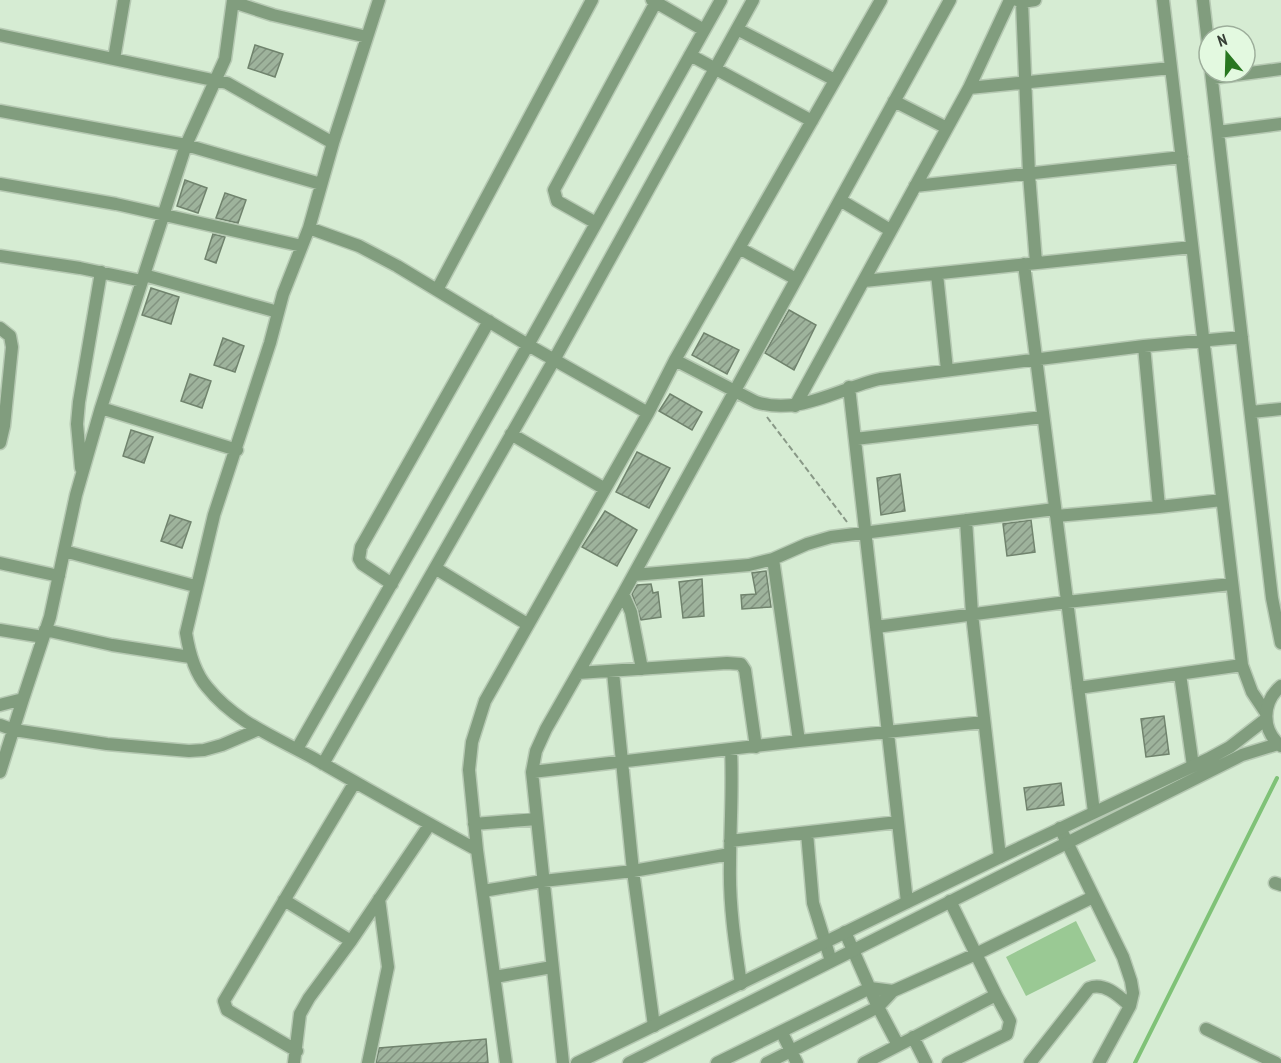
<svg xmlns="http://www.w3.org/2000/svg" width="1281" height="1063" font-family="'PT Sans Narrow',sans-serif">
<defs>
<pattern id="building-hatch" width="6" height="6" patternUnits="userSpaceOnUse" patternTransform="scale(1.5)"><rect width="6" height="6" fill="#9eb39c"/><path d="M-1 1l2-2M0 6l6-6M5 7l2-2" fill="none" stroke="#829380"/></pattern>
</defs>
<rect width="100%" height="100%" fill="#d6ecd3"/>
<!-- grass -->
<path fill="#9ac994" d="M1076 921 1096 961 1026 996 1006 957Z"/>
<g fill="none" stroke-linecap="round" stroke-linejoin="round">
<!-- stream -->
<path stroke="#7fc277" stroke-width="4" d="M1135 1063 1277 778"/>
</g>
<!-- building -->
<path fill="url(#building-hatch)" stroke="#70836d" stroke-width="1.5" d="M255 45 283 54 275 77 248 68Z
M185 180 207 188 198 213 177 206Z
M225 193 246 200 238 223 216 218Z
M213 234 225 237 216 263 205 259Z
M151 288 179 297 171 324 142 315Z
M789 310 816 325 794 370 765 353Z
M704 333 739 350 727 374 692 355Z
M223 338 244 346 235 372 214 365Z
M190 374 211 381 202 408 181 401Z
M670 394 702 412 692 430 659 411Z
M131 430 153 437 144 463 123 456Z
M637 452 670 468 649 508 616 492Z
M900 474 905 511 881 515 877 478Z
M605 511 637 530 617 566 582 547Z
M170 515 191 522 182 548 161 541Z
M1031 520 1035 552 1007 556 1003 524Z
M766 571 771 607 742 609 741 595 756 594 752 573Z
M702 579 704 616 683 618 679 582Z
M651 584 653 593 658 592 661 617 641 620 632 594 637 585Z
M1164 716 1169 754 1146 757 1141 719Z
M1061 783 1064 805 1027 810 1024 788Z
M486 1039 488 1063H376L379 1048Z"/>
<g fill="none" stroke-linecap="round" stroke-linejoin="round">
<defs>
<path id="minor" d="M379 0 333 143 309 228 283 294 270 343 214 515 186 633C189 652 194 672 207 687 235 722 275 737 313 758 367 789 422 820 477 850
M652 0 704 30
M1017 0 1022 2 1029 174 1036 263
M1163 0 1242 665 1252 692 1266 713
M1203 0 1209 52
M233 2 273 15 367 37
M1022 2 1035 0
M737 29 835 80
M0 35 227 83 333 143
M690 55 812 121
M114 59 124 0
M1211 72 1272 598 1281 643
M1212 78 1281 69
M969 88 1171 68
M894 101 947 128
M0 111 186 145 321 184
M1218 132 1281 124
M0 184 116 204 302 246
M915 186 1182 157
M840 200 890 230
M596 223 557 201 554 190 657 0
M309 228 359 246 397 266 528 345 648 413
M739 248 796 279
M0 256 80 268 142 281
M1024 264 1094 812
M937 274 947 370
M144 275 278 312
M864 281 1192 247
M437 290 592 0
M0 328 10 336 12 347 4 426 0 443
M675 360 756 402C799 416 839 388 880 379L1144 346 1242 337
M849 387 907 902
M795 406 969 88 1010 0
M101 408 237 450
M1251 412 1281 409
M511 434 605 489
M855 439 1043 417
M81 468 77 424 79 402 101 272
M1159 507 1222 500
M1056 516 1159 507 1144 346
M966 520 972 614 1000 857
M64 551 195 586
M773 559 799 741
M0 563 59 576
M435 568 527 624
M634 575 749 565 773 559 807 544 831 537 1055 509
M392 584 362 564 359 559 361 547 489 321
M623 594 631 612 642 669
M876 627 1067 602 1231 584
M0 630 43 637
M45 630 112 645 190 657
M613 672 633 871 654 1026
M578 673 727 663 741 664 745 670 756 747
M1180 674 1193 766
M1078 688 1242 665
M0 705 23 699 50 617 76 495 101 408 186 145 225 59 233 0
M0 725 14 730 107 744 189 751 204 750 222 745 257 730
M297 749 528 345 721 0
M731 750C733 788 730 826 730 865 729 905 735 944 741 984
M323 764 554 360 753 0
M0 772 23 699
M532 772 799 741 984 722
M474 824 537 819
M1060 828 1123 957 1131 981 1133 993 1130 1006 1099 1063
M807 833 813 903 831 961
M730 841 898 822
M1275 883 1281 885
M483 891 543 881 633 871 730 854
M284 900 351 941
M845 932 878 1007 898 1045
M495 977 552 967
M1206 1029 1276 1063
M782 1033 797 1063
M913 1037 926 1063
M297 1051 227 1010 224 1001 355 782
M294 1063 300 1014 309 998 351 941 430 824
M368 1063 388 967 379 899
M506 1063 477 850 469 770 472 742 485 701 648 413 675 360 881 0
M563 1063 532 772 536 751 546 729 623 594 950 0
M717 1063 870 988 893 991
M767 1063 878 1007 893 991 976 954 1093 897
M864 1063 996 995 950 901
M948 1063 1007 1034 1010 1021 996 995
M1030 1063 1089 988C1105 982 1119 996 1130 1006"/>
<path id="tertiary" d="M1281 686C1262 702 1261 730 1281 746
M577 1063 1000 857 1208 759 1230 747 1266 719
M629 1063 1242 755 1278 744"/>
</defs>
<!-- minor casing -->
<use href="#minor" stroke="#b6c9b3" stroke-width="15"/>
<!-- tertiary casing -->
<use href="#tertiary" stroke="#b6c9b3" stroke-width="15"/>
<!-- path -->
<path stroke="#899987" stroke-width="2" stroke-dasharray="6 3" stroke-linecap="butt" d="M767 417 847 522"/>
<!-- minor -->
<use href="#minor" stroke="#819d7e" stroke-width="12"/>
<!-- tertiary -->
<use href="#tertiary" stroke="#819d7e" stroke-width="12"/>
</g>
<!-- north arrow -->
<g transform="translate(1227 54) rotate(341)"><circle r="28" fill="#e3f9e0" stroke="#9dae9b" stroke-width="1.5"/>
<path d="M0-4.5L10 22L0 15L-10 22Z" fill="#287720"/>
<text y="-9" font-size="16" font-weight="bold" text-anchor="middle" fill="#353d34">N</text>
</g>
</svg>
